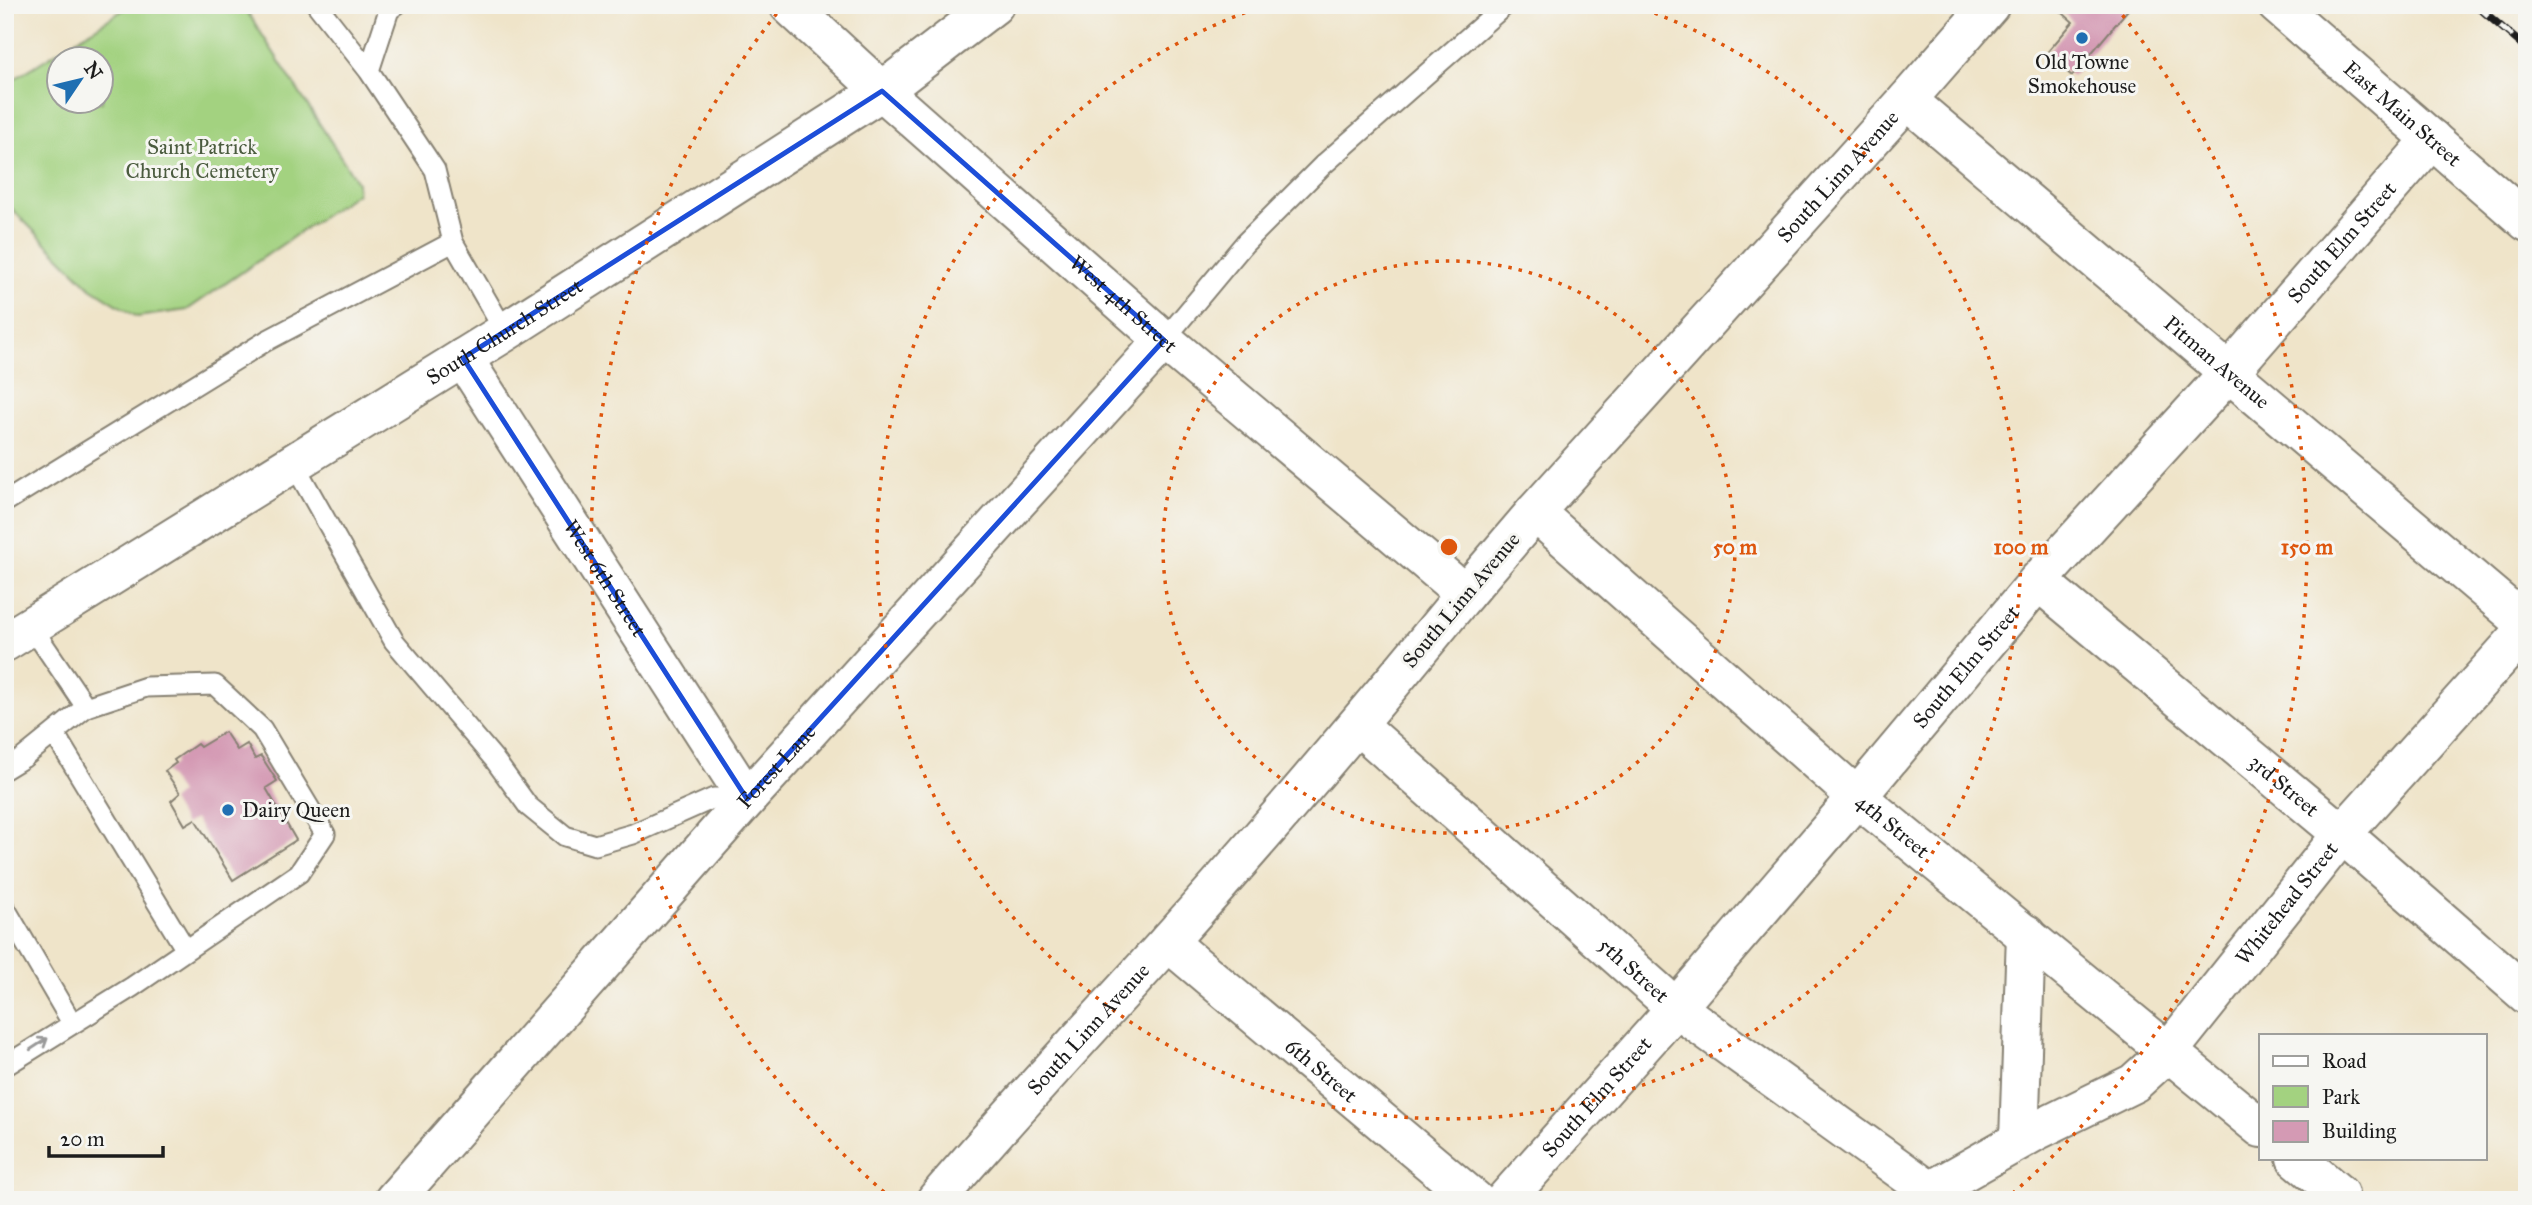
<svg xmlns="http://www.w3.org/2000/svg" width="2532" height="1205" font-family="'IM FELL Great Primer',serif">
<rect width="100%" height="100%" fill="#f6f6f2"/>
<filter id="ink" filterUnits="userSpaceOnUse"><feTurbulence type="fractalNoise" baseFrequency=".0143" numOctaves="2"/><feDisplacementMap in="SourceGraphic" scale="14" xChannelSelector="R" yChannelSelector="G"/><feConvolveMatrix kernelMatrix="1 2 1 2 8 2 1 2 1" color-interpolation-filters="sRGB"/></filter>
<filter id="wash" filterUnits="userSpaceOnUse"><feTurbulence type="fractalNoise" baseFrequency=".00686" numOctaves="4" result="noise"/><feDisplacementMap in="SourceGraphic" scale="28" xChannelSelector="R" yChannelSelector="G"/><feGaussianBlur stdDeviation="1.57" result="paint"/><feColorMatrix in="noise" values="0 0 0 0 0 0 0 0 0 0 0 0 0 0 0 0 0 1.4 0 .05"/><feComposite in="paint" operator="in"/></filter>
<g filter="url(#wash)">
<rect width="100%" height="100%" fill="#efe4c9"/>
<!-- green -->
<path fill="#a3d280" stroke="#60774e" stroke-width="2" fill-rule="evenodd" d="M131 5H243L357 182V193L187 310 137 317 91 288 5 202V85ZM60 60H102V102H60Z"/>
<g id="blocks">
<!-- building -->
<path fill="#d49ab4" d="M2054 5H2132L2072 76 2046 54 2073 22Z
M225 732 237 750 247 744 255 759 261 756 277 781 266 788 296 840 233 880 195 819 185 825 171 801 180 793 165 771 176 763 174 760 197 744 200 747Z"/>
</g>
</g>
<g filter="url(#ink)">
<use href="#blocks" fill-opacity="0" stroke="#868072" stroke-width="2"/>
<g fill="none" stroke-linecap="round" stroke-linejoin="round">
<defs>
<path id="service" d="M317 5 369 71
M396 5 389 10 369 71 435 170 453 242 505 332
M1164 340 1245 243 1323 165 1505 5
M294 464 394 641 494 759 528 806 565 836 595 845 633 834 714 798 746 799
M5 502 266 341 453 242
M54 733 186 950
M5 769 23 758 86 707
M5 908 72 1023
M5 1066 132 987 299 873 325 834 262 729 215 685 146 687 86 707 31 626"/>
<g id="minor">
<path d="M789 5 882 91"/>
<path id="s1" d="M1907 100 2527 625"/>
<path id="s2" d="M463 358 747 799"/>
<path id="s3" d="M1535 512 1857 797 2261 1128"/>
<path id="s4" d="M2038 581 2342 834 2527 995"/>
<path id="s5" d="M1358 725 1676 1008 1930 1191 2036 1131 2134 1083 2169 1051 2342 834 2527 628"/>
<path id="s6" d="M1168 942 1475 1200"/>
<path d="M2019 1140 2026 934"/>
<path d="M2296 1158 2339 1194"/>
<path id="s7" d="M394 1200 747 799 1164 340"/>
<path id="s8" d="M936 1200C1011 1112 1089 1029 1166 944 1269 830 1368 713 1465 594"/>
<path id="s9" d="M1505 1200 1676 1008 1857 797 2038 581 2230 371 2432 139"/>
</g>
<g id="tertiary">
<path id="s10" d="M2277 5 2527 222"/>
<path id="s11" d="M882 91 1164 340 1465 594 1535 512 1907 100 1990 5"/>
<path id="s12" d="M5 642 505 332 882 91 994 5"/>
</g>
</defs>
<!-- service casing -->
<use href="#service" stroke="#868072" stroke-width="23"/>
<!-- minor casing -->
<use href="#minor" stroke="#868072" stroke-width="42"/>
<!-- tertiary casing -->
<use href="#tertiary" stroke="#868072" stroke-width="42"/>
<!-- service -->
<use href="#service" stroke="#fff" stroke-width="19"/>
<!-- minor -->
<use href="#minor" stroke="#fff" stroke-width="38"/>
<!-- tertiary -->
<use href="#tertiary" stroke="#fff" stroke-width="38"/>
<defs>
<path id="rail" d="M2476 5 2527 49"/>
</defs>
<!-- rail casing -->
<use href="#rail" stroke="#1c1c1c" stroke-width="8"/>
<!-- rail -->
<use href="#rail" stroke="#f6f6f2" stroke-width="5" stroke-dasharray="16" stroke-linecap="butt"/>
</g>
<!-- one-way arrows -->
<defs><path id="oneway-shaft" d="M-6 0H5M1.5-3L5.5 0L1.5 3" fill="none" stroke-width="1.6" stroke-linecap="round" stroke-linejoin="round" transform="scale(1.75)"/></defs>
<use stroke="#999" href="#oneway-shaft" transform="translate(39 1044) rotate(-33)"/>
</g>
<!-- marked area -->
<path fill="none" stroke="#1d4ed8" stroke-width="5" stroke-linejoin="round" d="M882 91 1164 340 747 799 463 358Z"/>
<!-- distance rings -->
<g fill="none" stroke="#de560d" stroke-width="3.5" stroke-dasharray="3.5 7">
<circle cx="1449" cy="547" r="286"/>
<path d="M1635 6A572 572 0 1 1 1263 6"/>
<path d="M892 1199A858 858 0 0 1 782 7M2116 7A858 858 0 0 1 2006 1199"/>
</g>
<!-- markers -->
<g fill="#1f6fb2" stroke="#f6f6f2" stroke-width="2.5">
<circle cx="2082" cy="38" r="7"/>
<circle cx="228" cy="810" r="7"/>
</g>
<g text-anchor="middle" stroke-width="6" stroke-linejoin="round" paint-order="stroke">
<!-- poi labels -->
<g font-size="21" fill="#1c1c1c" stroke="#f6f6f2">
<text x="2082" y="69">Old Towne<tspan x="2082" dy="24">Smokehouse</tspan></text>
<text x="242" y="817" text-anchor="start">Dairy Queen</text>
</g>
<!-- street labels -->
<g font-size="21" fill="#1c1c1c" stroke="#f6f6f2">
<text dy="7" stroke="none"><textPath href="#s10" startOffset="166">East Main Street</textPath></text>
<text dy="7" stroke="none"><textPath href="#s11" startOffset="1330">South Linn Avenue</textPath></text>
<text dy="7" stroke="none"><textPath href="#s9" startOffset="1272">South Elm Street</textPath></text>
<text dy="7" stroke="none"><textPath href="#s11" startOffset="322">West 4th Street</textPath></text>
<text dy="7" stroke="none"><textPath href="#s12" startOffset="588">South Church Street</textPath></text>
<text dy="7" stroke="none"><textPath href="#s1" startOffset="406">Pitman Avenue</textPath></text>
<text dy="7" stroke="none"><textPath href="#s2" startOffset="262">West 6th Street</textPath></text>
<text transform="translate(1461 600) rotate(-50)" y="7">South Linn Avenue</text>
<text dy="7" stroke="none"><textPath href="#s9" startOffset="705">South Elm Street</textPath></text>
<text dy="7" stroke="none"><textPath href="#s7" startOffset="578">Forest Lane</textPath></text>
<text dy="7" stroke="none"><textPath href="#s4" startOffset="320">3rd Street</textPath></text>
<text dy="7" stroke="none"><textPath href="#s3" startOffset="476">4th Street</textPath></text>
<text dy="7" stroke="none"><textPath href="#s5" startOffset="1206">Whitehead Street</textPath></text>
<text dy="7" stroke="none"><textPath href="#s5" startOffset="369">5th Street</textPath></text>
<text dy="7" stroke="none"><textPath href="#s8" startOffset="229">South Linn Avenue</textPath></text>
<text dy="7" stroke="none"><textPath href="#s6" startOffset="200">6th Street</textPath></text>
<text dy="7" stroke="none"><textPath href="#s9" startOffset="138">South Elm Street</textPath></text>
</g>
<!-- park labels -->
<g font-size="21" fill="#4b5c3f" stroke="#f6f6f2">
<text x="202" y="154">Saint Patrick<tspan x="202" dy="24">Church Cemetery</tspan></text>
</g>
</g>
<circle cx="1449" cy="547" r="10" fill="#de560d" stroke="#f6f6f2" stroke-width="3.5"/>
<g font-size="21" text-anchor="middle" font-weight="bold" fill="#de560d" stroke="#f6f6f2" stroke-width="6" stroke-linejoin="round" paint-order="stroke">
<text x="1735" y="554">50 m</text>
<text x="2021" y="554">100 m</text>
<text x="2307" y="554">150 m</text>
</g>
<!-- margin -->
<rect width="2532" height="1205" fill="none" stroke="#f6f6f2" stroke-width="28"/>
<!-- legend -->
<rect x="2259" y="1034" width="228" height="126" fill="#f6f6f2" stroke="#9f9f9c" stroke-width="2"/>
<rect x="2273" y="1056" width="35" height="10" fill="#ffffff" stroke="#9f9f9c" stroke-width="2"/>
<text x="2322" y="1068" font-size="21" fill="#1c1c1c">Road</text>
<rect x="2273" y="1086" width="35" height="21" fill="#a3d280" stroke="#9f9f9c" stroke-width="2"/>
<text x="2322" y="1104" font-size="21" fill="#1c1c1c">Park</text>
<rect x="2273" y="1121" width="35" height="21" fill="#d49ab4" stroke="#9f9f9c" stroke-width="2"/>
<text x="2322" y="1138" font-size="21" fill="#1c1c1c">Building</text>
<!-- north arrow -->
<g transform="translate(80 80) rotate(55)"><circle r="33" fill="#f6f6f2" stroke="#9f9f9c" stroke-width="2"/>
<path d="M0-5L12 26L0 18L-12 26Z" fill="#1f6fb2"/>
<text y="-10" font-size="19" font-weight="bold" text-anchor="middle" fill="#1c1c1c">N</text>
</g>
<!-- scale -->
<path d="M49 1146v10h114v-10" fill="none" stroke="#1c1c1c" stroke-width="3.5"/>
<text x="60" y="1146" font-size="21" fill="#1c1c1c" stroke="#f6f6f2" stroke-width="5" paint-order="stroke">20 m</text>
</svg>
